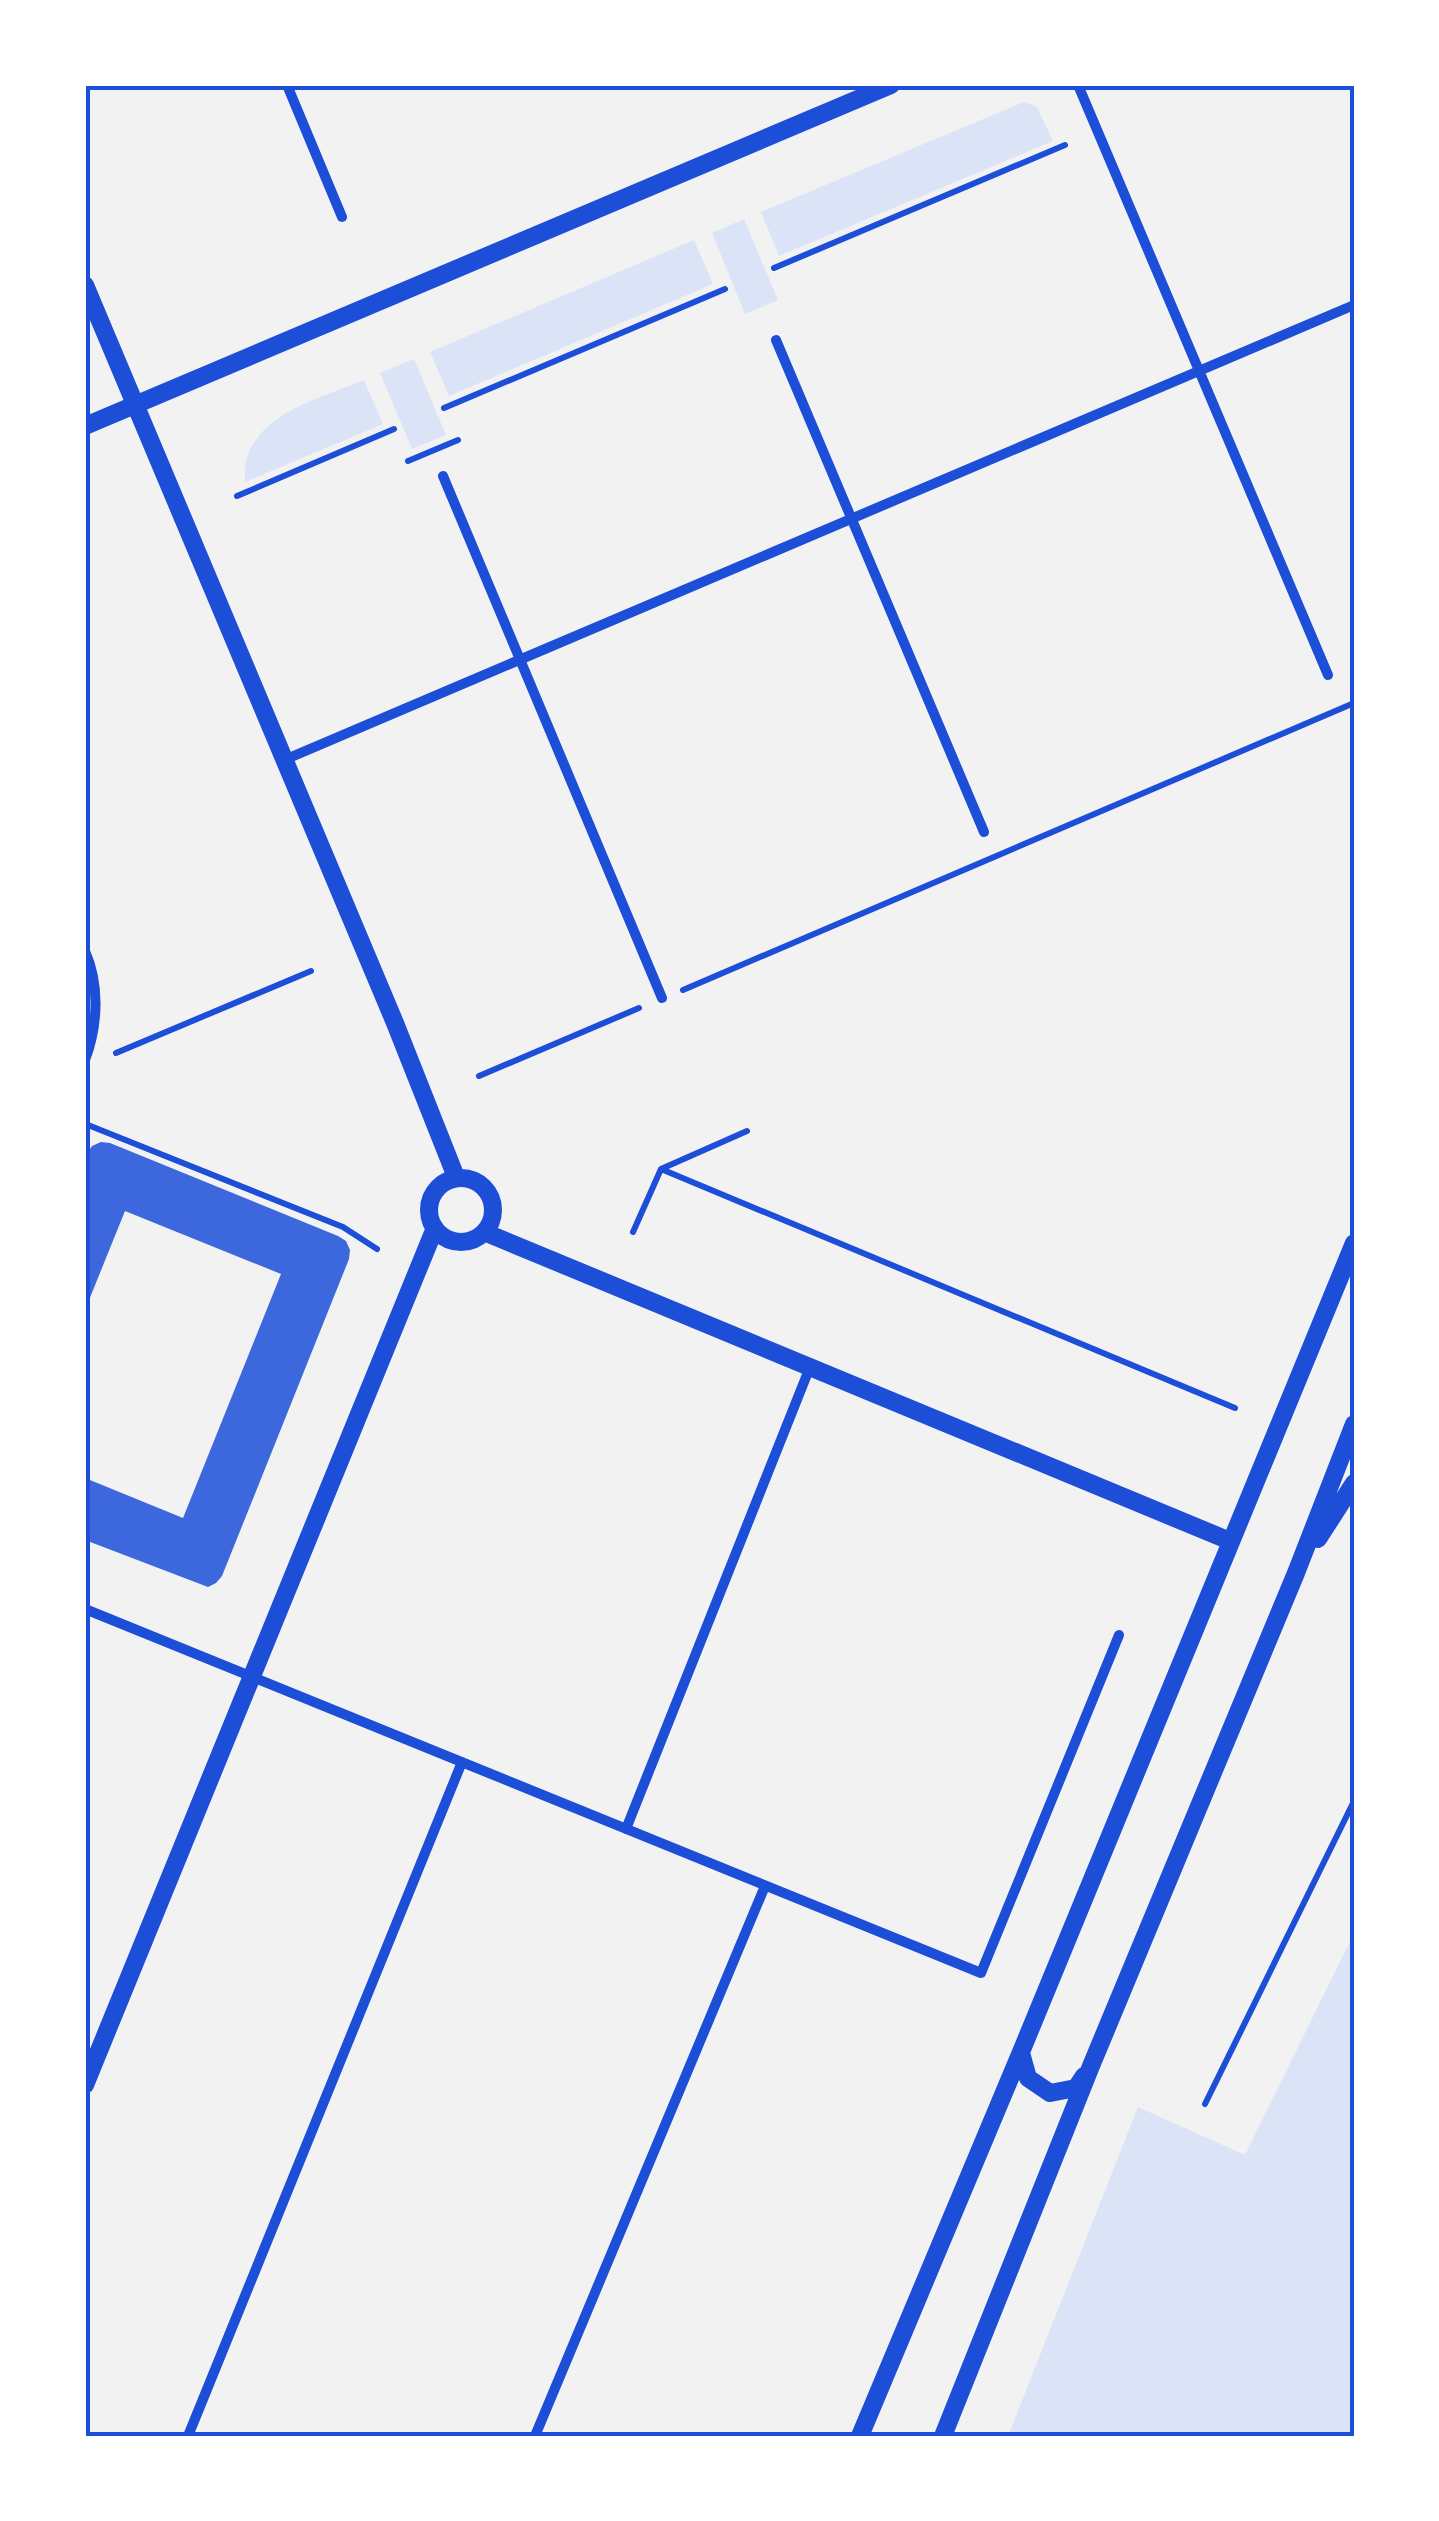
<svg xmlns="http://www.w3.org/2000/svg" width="1439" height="2521" font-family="Raleway,sans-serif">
<rect width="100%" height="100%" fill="#f2f2f2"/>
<!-- green -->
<path fill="#dbe4f7" d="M1024 102 1037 107 1053 141 779 256 761 212Z
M744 219 778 300 745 314 712 233Z
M694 240 713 284 449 396 430 352Z
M414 359 446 435 412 449 380 373Z
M364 380 383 424 245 482C240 417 316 400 364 380Z
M1354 1933V2436H1008L1138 2107 1245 2155Z"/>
<!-- building -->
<path fill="#3d67dc" d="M101 1142 110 1143 338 1236 346 1241 350 1250 349 1259 222 1576 216 1583 208 1587 85 1540V1478L183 1518 281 1274 125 1211 85 1310V1156L92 1146Z"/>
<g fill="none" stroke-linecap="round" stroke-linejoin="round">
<!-- path -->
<path stroke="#1d4ed8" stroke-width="6" d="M774 268 1065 145
M444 408 725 289
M408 461 458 440
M237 496 394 429
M683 990 1354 703
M116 1053 311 971
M479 1076 639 1008
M88 1125 343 1227 377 1249
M661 1169 1235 1408
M633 1232 661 1169 747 1131
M1205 2104 1354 1801"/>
<!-- minor -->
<path stroke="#1d4ed8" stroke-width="10" d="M287 85 342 217
M1078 85 1328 675
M776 340 984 832
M443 476 662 998
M284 760 1354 305
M85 951C100 985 98 1026 85 1060
M85 1609 981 1973 1119 1635
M626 1829 810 1367
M188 2436 462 1762
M535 2436 765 1886"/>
<!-- tertiary -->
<path stroke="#1d4ed8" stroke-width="18" d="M85 285 395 1023 456 1177
M85 426 891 85
M429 1210a32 32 0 1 1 64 0a32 32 0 1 1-64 0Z
M484 1232 1230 1541
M1318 1539 1354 1483
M1021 2053 1028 2078 1050 2093 1076 2088 1084 2076
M85 2085 435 1228
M860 2436 1021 2052 1354 1243
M943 2436 1091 2066 1296 1573 1354 1424"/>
</g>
<!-- border -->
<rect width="1439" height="2521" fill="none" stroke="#ffffff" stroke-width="175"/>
<rect x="88" y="88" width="1264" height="2346" fill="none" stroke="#1d4ed8" stroke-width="4"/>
</svg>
